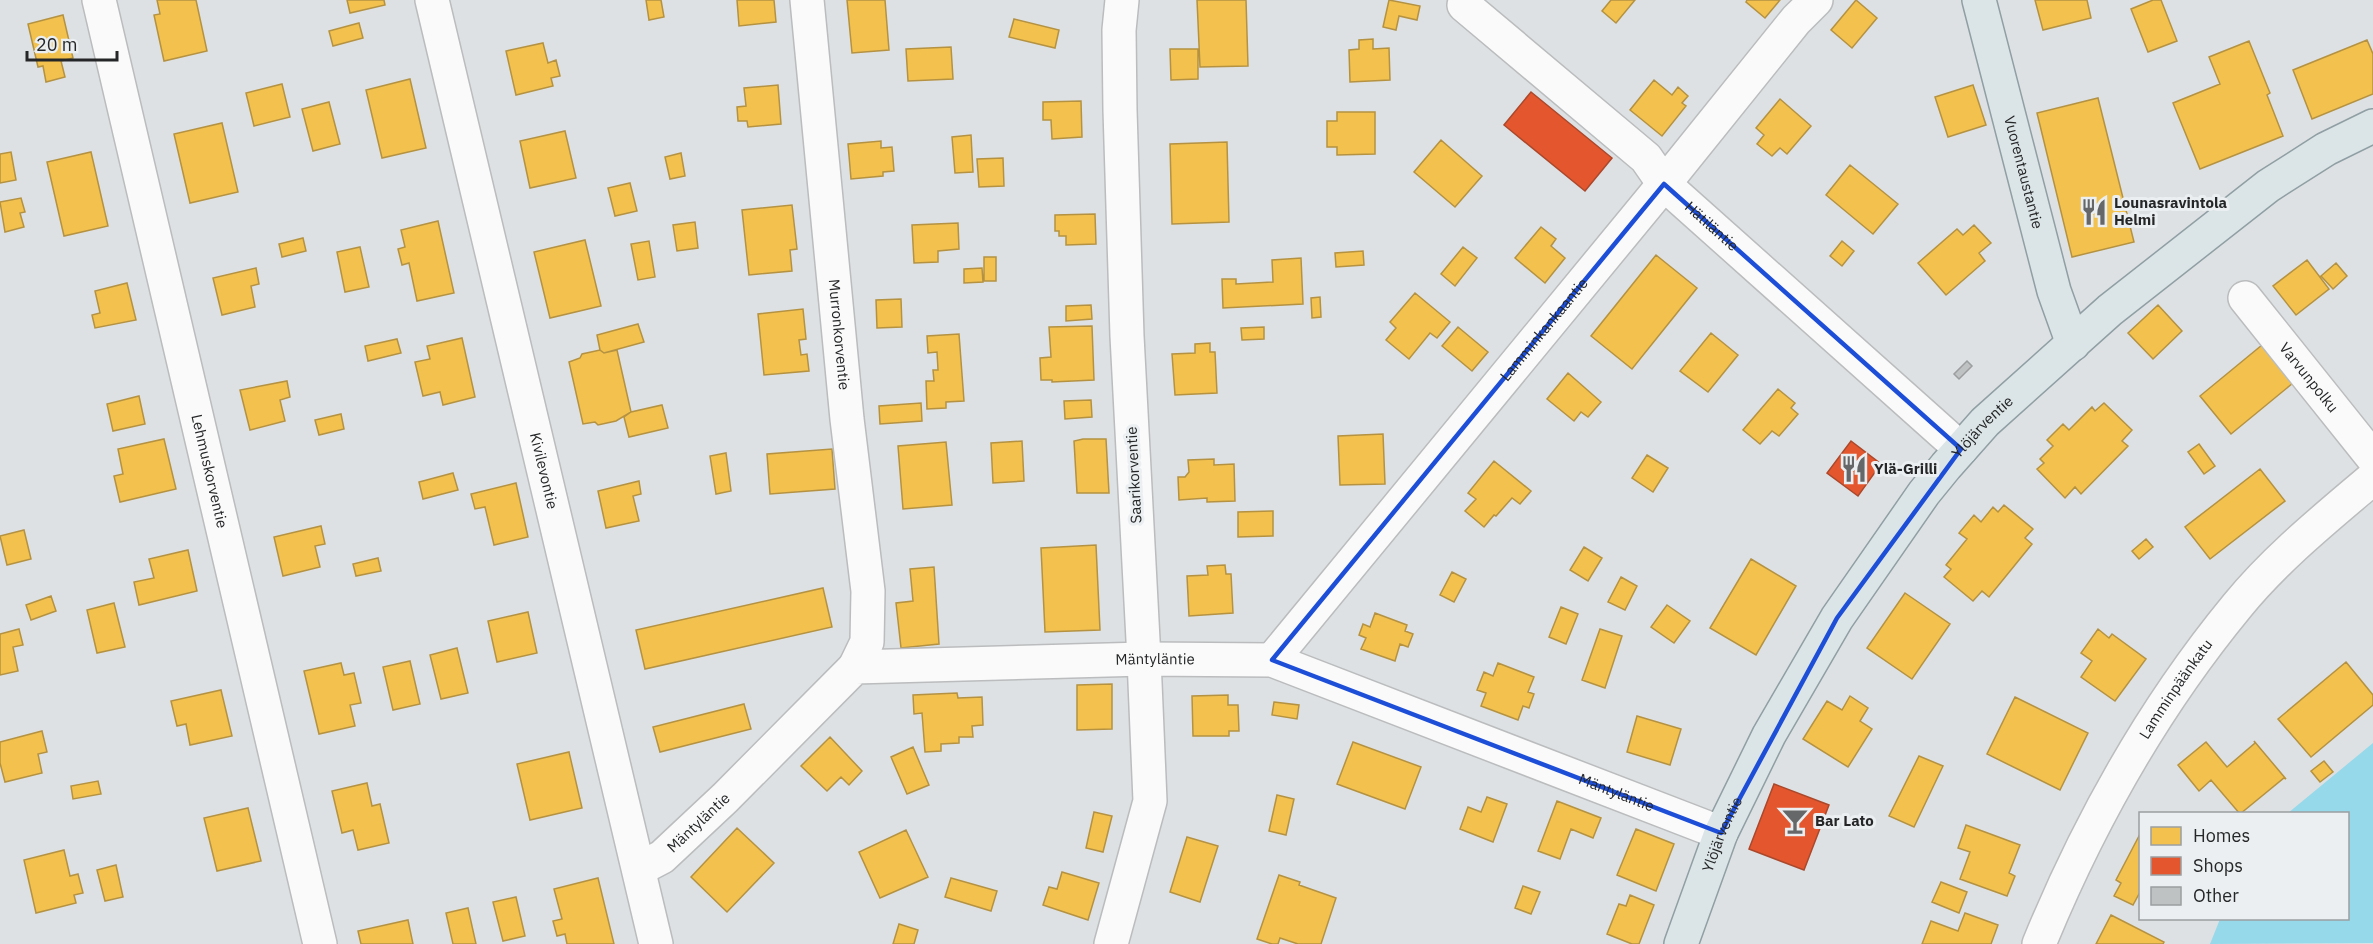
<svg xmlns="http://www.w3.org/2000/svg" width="2373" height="944" font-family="'IBM Plex Sans',sans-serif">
<rect width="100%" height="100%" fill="#dee1e3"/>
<!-- green -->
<path fill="#96d9ea" d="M2373 743V943L2210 944 2220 919 2348 918V814L2288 813Z"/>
<!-- homes -->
<path fill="#f2c14e" stroke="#b49242" stroke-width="1.5" d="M157 0H196L207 51 164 61 154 15 160 14Z
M347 0H384L385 5 350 13Z
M646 0H661L664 17 649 20Z
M737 0H774L776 22 739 26Z
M847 0H885L889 50 852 53Z
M1197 0H1246L1248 66 1200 67Z
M1389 0 1420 6 1417 20 1399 16 1396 30 1383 27Z
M1611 0H1635L1616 23 1602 11Z
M1747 0H1780L1765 18 1746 2Z
M1856 0 1877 18 1852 48 1831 30Z
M2035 0H2087L2091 18 2043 30Z
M2153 0H2161L2177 41 2148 52 2131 9Z
M63 15 73 58 61 61 65 77 46 82 43 66 38 67 28 24Z
M1014 19 1059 30 1055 48 1009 37Z
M359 23 363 38 333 46 329 31Z
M1373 39V49L1389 48 1390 80 1350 82 1349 50 1359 49V40Z
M2367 40 2373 54V94L2312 119 2293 70Z
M2249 41 2270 93 2267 95 2283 136 2200 169 2173 103 2220 84 2209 57Z
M543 43 548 63 556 60 560 76 551 78 553 86 516 95 506 51Z
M951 47 953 79 908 81 906 49Z
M1170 49H1198V79L1171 80Z
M410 79 426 148 382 158 366 90Z
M1654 80 1672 95 1678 87 1688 96 1682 103 1686 106 1662 136 1630 110Z
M282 84 290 117 254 126 246 93Z
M778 85 781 124 748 127 747 121H738L737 107 746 106 744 88Z
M1973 85 1986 125 1948 137 1935 97Z
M2098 98 2134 242 2072 257 2037 113Z
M1780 99 1811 126 1787 154 1780 148 1772 156 1757 144 1764 135 1756 128Z
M1081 101 1082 137 1052 139 1051 120H1043V102Z
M329 102 340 144 313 151 302 109Z
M1337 112H1375V154L1337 155V147H1327V121H1337Z
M222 123 238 192 190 203 174 134Z
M565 131 576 178 530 188 520 141Z
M971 135 973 172 955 173 952 137Z
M1441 140 1482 176 1455 207 1414 172Z
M881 141V148L892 147 894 171 883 172V176L851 179 848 144Z
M1227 142 1229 222 1172 224 1170 144Z
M11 152 16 180 0 183V154Z
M91 152 108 226 64 236 47 162Z
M681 153 685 176 670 179 665 157Z
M1003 158 1004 186 979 187 977 159Z
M1850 165 1898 204 1873 234 1826 195Z
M630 183 637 211 615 216 608 188Z
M21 198 25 212 20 213 24 227 5 232 0 202Z
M792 205 797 249 790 250 792 271 749 275 742 210Z
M1095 214 1096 244 1066 245V236H1059V231H1055V215Z
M438 221 454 293 417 301 409 263 402 265 398 249 405 247 401 230Z
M695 222 698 248 677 251 673 225Z
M958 223 959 249 938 251V262L914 263 912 225Z
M1974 225 1991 243 1979 253 1985 261 1946 295 1918 263 1957 229 1963 235Z
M1541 227 1556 239 1551 246 1565 258 1545 283 1515 258Z
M303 238 306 251 282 257 279 244Z
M585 240 601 306 550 318 534 252Z
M649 241 655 277 638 280 631 244Z
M1842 241 1854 251 1842 266 1830 256Z
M360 247 369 287 345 292 337 252Z
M1463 247 1477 258 1455 286 1441 274Z
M1363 251 1364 265 1336 267 1335 253Z
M1656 255 1697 288 1632 369 1591 336Z
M984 257H996V281H984Z
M1301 258 1303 304 1223 308 1222 279H1236V284L1273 282 1272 260Z
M2307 260 2329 289 2296 315 2273 286Z
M2336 263 2347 276 2333 289 2321 276Z
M256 268 259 284 251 286 255 307 222 315 213 278Z
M982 268 983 282 964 283V269Z
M127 283 136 320 95 328 92 315 100 313 95 291Z
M1415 293 1450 322 1437 338 1430 333 1409 359 1386 340 1396 328 1390 322Z
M1320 297 1321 317 1312 318 1311 298Z
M901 299 902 327 877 328 876 300Z
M1091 305 1092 319 1066 321V306Z
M2158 305 2182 331 2153 359 2128 333Z
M803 309 806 339 799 340 801 355 807 354 809 371 764 375 758 314Z
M638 324 644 342 604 353 600 350 597 335Z
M1092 326 1094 380 1052 382V380H1041L1040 358 1051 357 1049 327Z
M1264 327V339L1242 340 1241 328Z
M1458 327 1488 352 1472 371 1442 346Z
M1711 333 1738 355 1708 392 1680 371Z
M959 334 964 401 946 402V408L927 409 926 381H934L933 370H938L937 352 928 353 927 336Z
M462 338 475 397 443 405 440 392 423 396 415 362 430 359 427 346Z
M397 339 401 353 368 361 365 346Z
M1210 343V352H1215L1217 393 1175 395 1172 354 1195 353V344Z
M2262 345 2293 383 2231 434 2200 396Z
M600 350 604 353 617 350 631 412 616 421 598 425 595 422 583 424 569 362 580 358 582 354Z
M1568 373 1601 402 1588 417 1581 412 1574 421 1547 399Z
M287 381 290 397 280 400 285 421 250 430 240 390Z
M1778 389 1795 403 1791 408 1798 414 1779 436 1772 431 1760 444 1743 430Z
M139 396 145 424 113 431 107 404Z
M1091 400 1092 417 1065 419 1064 401Z
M921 403 922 421 880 424 879 406Z
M2104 403 2132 430 2122 441 2128 446 2081 494 2075 487 2065 498 2037 469 2044 463 2040 459 2053 446 2047 440 2063 424 2069 430 2092 407 2095 411Z
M662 405 668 428 629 437 624 417 631 412Z
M341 414 344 429 319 435 315 420Z
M1383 434 1385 484 1340 485 1338 436Z
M164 439 176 489 120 502 114 476 123 474 118 449Z
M1083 439H1106L1109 493H1077L1074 441Z
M1022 441 1024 481 993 483 991 443Z
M946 442 952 505 903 509 898 446Z
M2199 444 2215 466 2204 474 2188 452Z
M832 449 835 489 770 494 767 454Z
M726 453 731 491 716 494 710 456Z
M1647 455 1668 468 1653 492 1632 478Z
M1214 459V465L1234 464 1235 501 1207 502V498L1179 500 1178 477H1185L1189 472 1188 460Z
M1494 461 1531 491 1520 504 1512 498 1496 516 1494 515 1484 527 1465 511 1476 499 1468 493Z
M2260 469 2285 501 2210 559 2185 527Z
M453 473 458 490 423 499 419 482Z
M639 481 641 494 633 496 639 521 606 528 598 491Z
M516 483 528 537 494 545 485 507 475 509 471 494Z
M2004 505 2033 529 2025 538 2032 544 1989 597 1982 591 1973 601 1944 577 1951 569 1946 565 1967 539 1959 533 1974 515 1981 522 1993 507 1998 512Z
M1273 511V536L1238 537V512Z
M321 526 325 544 315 546 320 567 283 576 274 537Z
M24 530 31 559 7 565 0 536Z
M2146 539 2153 547 2139 559 2132 551Z
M1096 545 1100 630 1045 632 1041 548Z
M1584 547 1602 558 1588 581 1570 570Z
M188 550 197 591 139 605 134 582 154 578 149 559Z
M378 558 381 571 356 576 353 564Z
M1751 559 1796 586 1756 655 1710 628Z
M1225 565 1226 574H1231L1233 613 1189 616 1187 576 1208 575 1207 566Z
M934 567 939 644 901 648 896 603 913 601 910 569Z
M1452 572 1466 579 1454 602 1440 595Z
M1621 577 1637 586 1625 610 1608 602Z
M823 588 832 627 645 669 636 630Z
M1905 593 1950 624 1912 679 1867 648Z
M51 596 56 611 31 620 26 605Z
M114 603 125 647 97 653 87 610Z
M1667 605 1690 621 1674 643 1651 627Z
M1561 607 1578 614 1566 644 1549 637Z
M528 612 537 653 497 662 488 621Z
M1375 613 1407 625 1405 631 1413 634 1408 647 1400 644 1395 661 1361 649 1366 638 1359 635 1363 624 1370 627Z
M19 629 23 645 13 647 18 671 0 675V634Z
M1600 629 1622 636 1605 688 1582 680Z
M2098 629 2109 638 2112 634 2146 659 2115 701 2081 677 2092 661 2081 653Z
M457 648 468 693 441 699 430 655Z
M410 661 420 704 393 710 383 667Z
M2346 662 2373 695V705L2311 757 2278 719Z
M341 663 344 675 354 673 361 703 350 705 355 726 319 734 304 671Z
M1498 663 1534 677 1528 692 1534 694 1529 708 1523 706 1518 720 1481 706 1486 693 1477 690 1484 672 1493 676Z
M1112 684V729L1077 730V685Z
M221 690 232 736 190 745 186 724 177 726 171 701Z
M957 693 958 698 982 697 983 725 972 726 973 737H959V743L941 744V751L925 752 922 713 914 714 913 695Z
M1228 695V705H1238L1239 731H1229V736H1193L1192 696Z
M1850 696 1868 708 1860 721 1872 729 1848 767 1803 739 1827 701 1842 710Z
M2015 697 2088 733 2060 790 1987 754Z
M1274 702 1299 705 1297 719 1272 715Z
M744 704 751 729 660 752 653 727Z
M1637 716 1681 729 1670 765 1627 752Z
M42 731 47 752 38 754 42 773 5 782 0 763V742Z
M830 737 862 771 849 785 841 777 827 791 801 766Z
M2254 741 2286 779 2284 778 2240 814 2211 780 2199 791 2178 765 2206 742 2227 767 2255 743Z
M1353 742 1421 767 1405 809 1337 784Z
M913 747 929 785 907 794 891 757Z
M569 752 582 808 530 820 517 764Z
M1919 756 1943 766 1914 827 1889 816Z
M2324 761 2333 772 2320 782 2311 771Z
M98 781 101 794 73 799 71 786Z
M367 783 372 806 380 804 389 843 358 850 353 830 342 833 332 791Z
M1277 795 1294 799 1286 835 1269 831Z
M1487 797 1507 804 1493 842 1460 829 1468 807 1481 812Z
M1557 801 1601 818 1593 838 1571 829 1560 859 1538 851Z
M248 808 261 861 217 871 204 818Z
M1094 812 1112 816 1103 852 1086 848Z
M1966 825 2020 845 2009 873 2015 876 2007 896 1960 879 1970 852 1958 848Z
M737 828 774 863 727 912 691 877Z
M1636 829 1674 844 1656 891 1617 875Z
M906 830 928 877 880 898 859 852Z
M2140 834V895L2139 894 2133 905 2114 896 2121 883 2116 880Z
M1187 837 1218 846 1200 902 1170 892Z
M64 850 70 876 78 874 83 893 74 895 76 903 36 913 24 860Z
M116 865 123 897 105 901 97 870Z
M1062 872 1099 883 1088 920 1043 905 1049 887 1057 889Z
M1279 875 1300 882 1299 885 1336 898 1321 944H1298L1280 938 1278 944H1272L1257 939Z
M598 878 614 944H567L565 934 557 936 553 921 562 919 554 889Z
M951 878 997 891 991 911 945 897Z
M1941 882 1967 892 1959 913 1932 902Z
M1523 886 1540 892 1531 914 1515 908Z
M1630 895 1654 905 1639 944H1632L1607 934 1619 904 1626 906Z
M516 897 525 936 503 941 493 902Z
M468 908 476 944H453L446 913Z
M1965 913 1998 925 1991 944H1922L1931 921 1958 931Z
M2111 915 2164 942 2163 944H2096Z
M408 920 413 944H361L358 931Z
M899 924 918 930 914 944H893Z"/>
<!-- shops -->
<path fill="#e4572e" stroke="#ab482c" stroke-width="1.5" d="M1531 92 1612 158 1585 191 1504 125Z
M1851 441 1881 464 1858 496 1827 473Z
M1774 784 1829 805 1804 870 1749 849Z"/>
<!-- building -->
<path fill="#bfc2c3" stroke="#9b9d9e" stroke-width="1.5" d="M1967 361 1972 366 1959 379 1954 374Z"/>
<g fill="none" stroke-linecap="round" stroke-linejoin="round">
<defs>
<g id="minor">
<path id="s1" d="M99 0 320 944"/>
<path id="s2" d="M432 0 656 944"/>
<path id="s3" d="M807 0 847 419 868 591 867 642 855 667"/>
<path id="s4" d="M1464 5 1646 158 1664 184 1961 449"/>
<path id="s5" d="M2245 298 2373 458"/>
<path id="s6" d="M1272 660 1664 184 1796 20 1816 0"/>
<path id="s7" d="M639 869 662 857 725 798 855 667 1144 659 1272 660 1721 833"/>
<path d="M1111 944 1150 801 1144 659 1127 336 1120 110 1119 30 1122 0"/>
<path id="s8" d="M2039 944C2089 822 2153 708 2237 606 2276 558 2326 518 2373 478"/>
</g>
<g id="major">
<path id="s9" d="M1979 0 2054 291 2073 344"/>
<path id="s10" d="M1681 944 1721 833 1769 735 1837 618 1924 493 1946 466 1985 422 2110 310 2268 186 2326 149 2373 126"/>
</g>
</defs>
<!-- minor casing -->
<use href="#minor" stroke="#babcbd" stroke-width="36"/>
<!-- major casing -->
<use href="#major" stroke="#8f9fa4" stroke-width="36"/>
<!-- minor -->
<use href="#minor" stroke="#fafafb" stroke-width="33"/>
<!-- major -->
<use href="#major" stroke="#dbe4e6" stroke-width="33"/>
</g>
<!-- marked area -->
<path fill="none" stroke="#1d4ed8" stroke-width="4.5" stroke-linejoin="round" d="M1664 184 1961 449 1837 618 1721 833 1272 660Z"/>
<!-- icons -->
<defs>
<symbol id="restaurant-bare" viewBox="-9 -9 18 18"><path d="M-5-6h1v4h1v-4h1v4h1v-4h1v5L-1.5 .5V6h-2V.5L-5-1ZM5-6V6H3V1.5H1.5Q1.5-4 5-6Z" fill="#666769" stroke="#ebeff1" stroke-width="2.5" paint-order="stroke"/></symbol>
<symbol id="bar-bare" viewBox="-9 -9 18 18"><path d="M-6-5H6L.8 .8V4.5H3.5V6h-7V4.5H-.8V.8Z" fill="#666769" stroke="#ebeff1" stroke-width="2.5" paint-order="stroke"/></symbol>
</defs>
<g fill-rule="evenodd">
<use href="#restaurant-bare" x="2075" y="193" width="38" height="38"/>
<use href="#restaurant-bare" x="1835" y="450" width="38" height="38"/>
<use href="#bar-bare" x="1776" y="802" width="38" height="38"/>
</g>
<g text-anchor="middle" stroke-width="6" stroke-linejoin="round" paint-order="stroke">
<!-- street labels -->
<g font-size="15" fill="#252627" stroke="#ebeff1">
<text dy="5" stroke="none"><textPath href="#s9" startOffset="178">Vuorentaustantie</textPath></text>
<text dy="5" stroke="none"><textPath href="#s4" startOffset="333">Hätiläntie</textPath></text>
<text dy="5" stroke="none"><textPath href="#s6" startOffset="428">Lamminkankaantie</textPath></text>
<text dy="5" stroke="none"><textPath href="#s3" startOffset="336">Murronkorventie</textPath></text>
<text dy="5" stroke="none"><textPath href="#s5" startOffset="102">Varvunpolku</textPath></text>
<text dy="5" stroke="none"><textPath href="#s10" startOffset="603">Ylöjärventie</textPath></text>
<text dy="5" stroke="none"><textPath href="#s1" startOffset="484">Lehmuskorventie</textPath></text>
<text dy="5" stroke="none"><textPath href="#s2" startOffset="484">Kivilevontie</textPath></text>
<text transform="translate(1134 475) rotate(-93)" y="5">Saarikorventie</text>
<text dy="5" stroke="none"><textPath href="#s7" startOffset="597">Mäntyläntie</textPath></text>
<text dy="5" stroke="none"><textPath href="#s8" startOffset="290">Lamminpäänkatu</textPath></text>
<text dy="5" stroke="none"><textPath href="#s7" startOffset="1083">Mäntyläntie</textPath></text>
<text dy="5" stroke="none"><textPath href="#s7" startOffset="76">Mäntyläntie</textPath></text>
<text dy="5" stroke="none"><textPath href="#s10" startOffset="117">Ylöjärventie</textPath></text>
</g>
<!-- poi labels -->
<g font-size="15" font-weight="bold" fill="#252627" stroke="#ebeff1" text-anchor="start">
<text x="2114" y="208">Lounasravintola<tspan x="2114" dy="17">Helmi</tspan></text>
<text x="1874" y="474">Ylä-Grilli</text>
<text x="1815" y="826">Bar Lato</text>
</g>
</g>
<!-- legend -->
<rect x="2139" y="812" width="210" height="108" fill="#ebeff1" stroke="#9c9fa0" stroke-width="1.5"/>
<rect x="2151" y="827" width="30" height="18" fill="#f2c14e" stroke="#9c9fa0" stroke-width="1.5"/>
<text x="2193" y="842" font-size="18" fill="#252627">Homes</text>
<rect x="2151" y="857" width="30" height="18" fill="#e4572e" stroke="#9c9fa0" stroke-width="1.5"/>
<text x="2193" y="872" font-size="18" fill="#252627">Shops</text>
<rect x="2151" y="887" width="30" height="18" fill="#bfc2c3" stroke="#9c9fa0" stroke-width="1.5"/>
<text x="2193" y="902" font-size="18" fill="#252627">Other</text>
<!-- scale -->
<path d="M27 51v9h90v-9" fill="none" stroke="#252627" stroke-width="3"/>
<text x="36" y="51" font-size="18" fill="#252627" stroke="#ebeff1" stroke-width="4.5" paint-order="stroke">20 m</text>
</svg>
